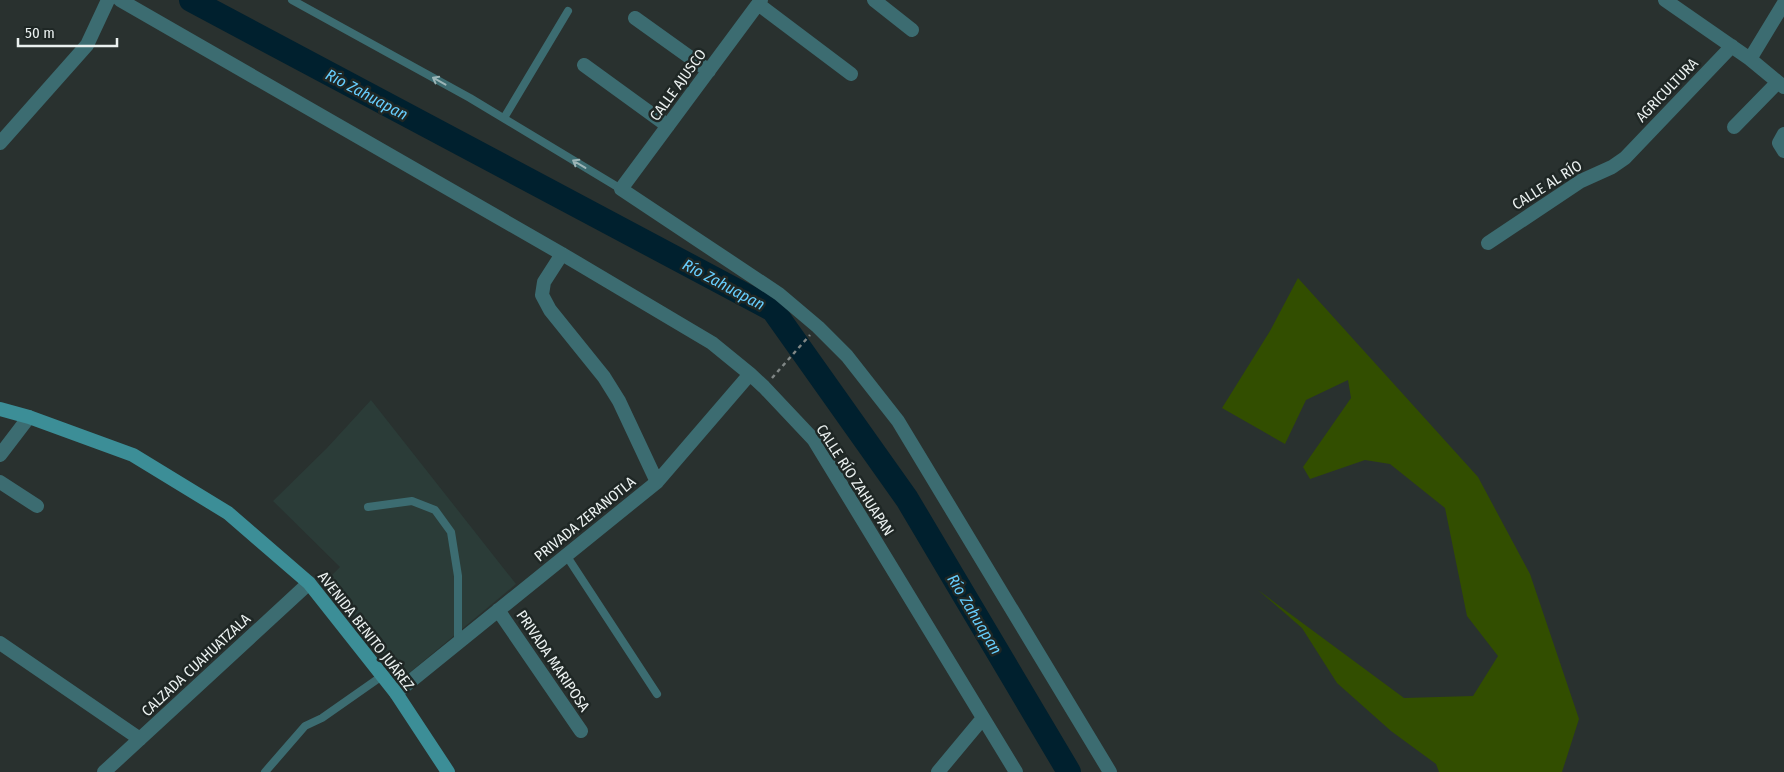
<svg xmlns="http://www.w3.org/2000/svg" width="1784" height="772" font-family="'Fira Sans Condensed',sans-serif">
<rect width="100%" height="100%" fill="#29312f"/>
<!-- built -->
<path fill="#2b3c38" d="M371 400 516 584 402 679 325 582 340 567 273 501 327 448Z"/>
<!-- green -->
<path fill="#324e00" d="M1298 278 1478 477 1530 574 1579 719 1562 772H1439L1436 764 1391 731 1337 683 1302 628 1258 590 1404 698 1473 696 1498 656 1467 616 1445 508 1390 464 1365 460 1310 479 1303 467 1351 398 1348 380 1306 400 1285 444 1222 408 1270 331Z"/>
<g fill="none" stroke-linecap="round" stroke-linejoin="round">
<!-- river -->
<path stroke="#00202e" stroke-width="24" d="M191 0 773 310 907 499 1069 772"/>
<!-- path -->
<path stroke="#808786" stroke-width="2.5" stroke-dasharray="4 4" stroke-linecap="butt" d="M772 378 810 335"/>
<!-- service -->
<path stroke="#3c6c71" stroke-width="8" d="M292 0 470 98 621 189
M504 118 568 11
M368 507 412 501 435 510 451 532 458 576V643
M566 555 657 694
M265 772 305 726 322 718 382 676"/>
<!-- minor -->
<path stroke="#3c6c71" stroke-width="14" d="M120 0 562 254 712 343 750 374 764 387 814 440 1016 772
M761 0 621 189 779 294 818 327 847 356 898 421 1110 772
M874 0 912 30
M1665 0 1750 59 1784 87
M758 4 851 74
M635 18 709 71
M1750 59 1784 3
M584 65 668 126
M1734 127 1778 82
M1784 134 1779 143 1784 151
M0 143 87 45 108 0
M1488 243 1581 181 1612 167 1625 158 1732 46
M562 254 544 282 542 295 550 310 604 377 619 401 657 482
M0 455 29 417
M0 482 37 506
M498 610 581 731
M0 643 140 739
M396 693 657 482 750 374
M104 772 309 583
M938 772 983 718"/>
<!-- secondary -->
<path stroke="#3c8e97" stroke-width="14" d="M0 409 29 417 133 455 228 513 309 583 396 693 448 772"/>
</g>
<!-- one-way arrows -->
<defs><path id="oneway-shaft" d="M-6 0H5M1.5-3L5.5 0L1.5 3" fill="none" stroke-width="1.6" stroke-linecap="round" stroke-linejoin="round" transform="scale(1.25)"/></defs>
<g stroke="#9cb5b7">
<use href="#oneway-shaft" transform="translate(439 81) rotate(-151)"/>
<use href="#oneway-shaft" transform="translate(579 164) rotate(-149)"/>
</g>
<g text-anchor="middle" stroke-width="5" stroke-linejoin="round" paint-order="stroke">
<!-- street labels -->
<g font-size="15" fill="#ebf1f0" stroke="#1f2725">
<text transform="translate(678 85) rotate(-54)" y="5">CALLE AJUSCO</text>
<text transform="translate(1667 90) rotate(-46)" y="5">AGRICULTURA</text>
<text transform="translate(1547 185) rotate(-32)" y="5">CALLE AL RÍO</text>
<text transform="translate(855 480) rotate(57)" y="5">CALLE RÍO ZAHUAPAN</text>
<text transform="translate(585 519) rotate(-39)" y="5">PRIVADA ZERANOTLA</text>
<text transform="translate(366 631) rotate(52)" y="5">AVENIDA BENITO JUÁREZ</text>
<text transform="translate(553 661) rotate(56)" y="5">PRIVADA MARIPOSA</text>
<text transform="translate(196 665) rotate(-43)" y="5">CALZADA CUAHUATZALA</text>
</g>
<!-- water labels -->
<g font-size="16" font-style="italic" fill="#67cefe" stroke="#1f2725">
<text transform="translate(367 94) rotate(28)" y="6">Río Zahuapan</text>
<text transform="translate(724 284) rotate(28)" y="6">Río Zahuapan</text>
<text transform="translate(975 614) rotate(59)" y="6">Río Zahuapan</text>
</g>
</g>
<!-- scale -->
<path d="M18 38v8h99v-8" fill="none" stroke="#ebf1f0" stroke-width="2.5"/>
<text x="25" y="38" font-size="15" fill="#ebf1f0" stroke="#1f2725" stroke-width="4" paint-order="stroke">50 m</text>
</svg>
